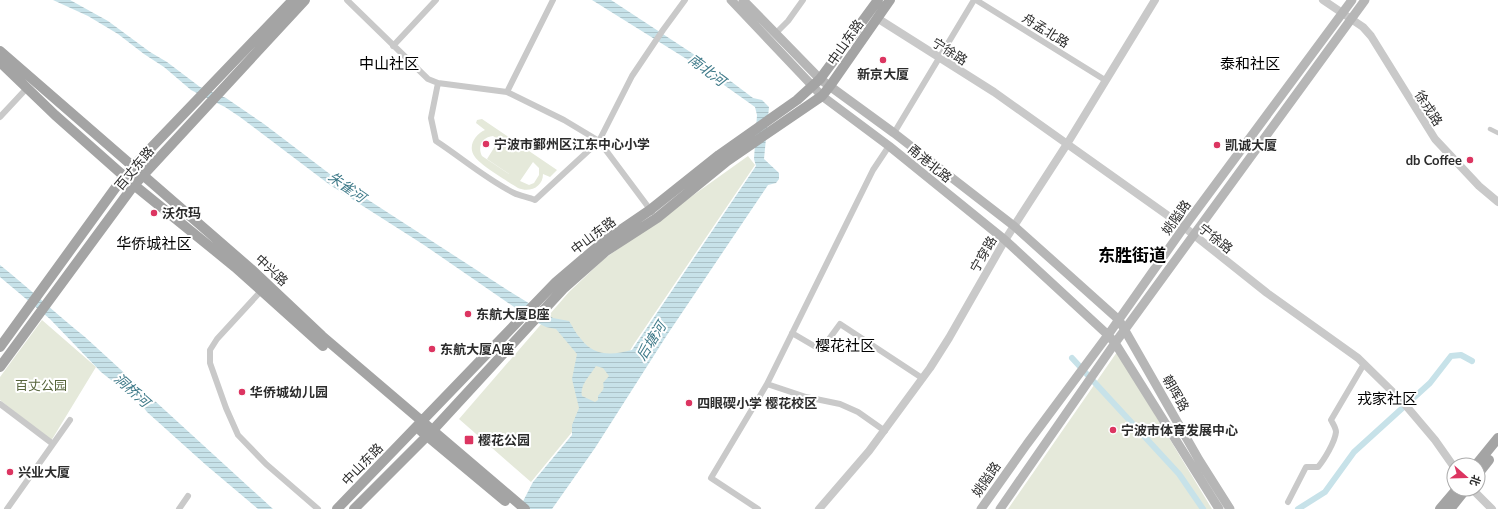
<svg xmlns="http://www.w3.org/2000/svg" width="1498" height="509" font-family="Lato,'Noto Sans SC',sans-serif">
<defs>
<pattern id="water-rules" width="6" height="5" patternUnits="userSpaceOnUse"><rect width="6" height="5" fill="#c7e2e9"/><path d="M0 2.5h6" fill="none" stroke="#abc2c8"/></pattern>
</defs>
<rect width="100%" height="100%" fill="#fff"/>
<!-- park -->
<path fill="#e5e9da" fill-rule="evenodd" d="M482 119 557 170 550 177 543 174C543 187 530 193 518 188 509 182 480 165 475 157 467 147 475 134 485 130L476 123 477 120ZM493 136 517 152 499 140 487 159 518 180 482 156C477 146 483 137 493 136ZM533 162 539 168V175L534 183 529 185 520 181Z
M748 156 755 165 634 344 605 392 531 482 459 419 569 292 604 259Z
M42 320 96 367 51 441 0 400V377Z
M1117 352 1212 509H1008Z"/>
<!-- water -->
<path fill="url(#water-rules)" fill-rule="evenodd" d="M53 0H70L108 21 150 52 167 62 200 87 226 98 264 124 339 181 509 291 553 318 569 321C573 327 576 334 581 339 594 357 613 355 632 350L756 166 754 159 757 115 755 107 693 63 592 0H611L704 61 753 98 762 100 769 107 764 159 779 173V179L776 183 768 185 667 335 595 448 552 509H519L533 482 572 435V425L579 408 572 379 577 354 556 329 546 327 536 322 424 245 330 185 240 117 225 107 191 90 164 67 144 54 118 34 88 16ZM596 366 603 368 609 376 603 383C605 390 602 391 598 396V400L595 402 582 396C579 386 591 374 596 366Z
M0 265C29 288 56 314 85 337L273 509H258L206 465 147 412 141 404 101 372 50 319 0 277Z"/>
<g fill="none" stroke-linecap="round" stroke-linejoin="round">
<!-- canal -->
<path stroke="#c7e2e9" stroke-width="6" d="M1072 358 1179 474 1203 509
M1298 509 1325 492 1354 452 1430 383 1451 356 1461 355 1472 361"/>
<!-- pedestrian -->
<path stroke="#c9c9c9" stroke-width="4.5" d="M1490 129 1498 133"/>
<!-- minor -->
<path stroke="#c9c9c9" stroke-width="6" d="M347 0 428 79 438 83 507 92 564 120 599 141 652 212
M976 0 1105 80
M775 34 788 21 803 0
M393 46 436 0
M438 83 431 118 436 141C462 158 486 179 514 193 520 196 528 197 535 200L599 141 632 76 663 30 685 0
M507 92 553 0
M0 117 27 88
M894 133 974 0
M261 291 217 339 210 350V363L226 408 238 435 266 464 318 509
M792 333 821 350 840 324 922 378
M0 404 53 444
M885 431 858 412 840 404 806 397 767 384 873 170 889 146
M1288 502 1306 467H1318C1324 460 1335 442 1336 432 1336 428 1333 424 1331 420L1364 364
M7 509 70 420
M179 509 188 496
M758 509 711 478 767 384"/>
<!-- tertiary -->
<path stroke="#c9c9c9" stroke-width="8" d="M1323 0 1363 27 1371 36 1435 139 1479 186 1498 202
M877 18 994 92 1184 227 1267 293 1358 358 1402 401 1435 440 1454 467
M1472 489 1492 509
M819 509 869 451 930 368 949 338 1005 240 1067 144 1155 0"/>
<!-- secondary -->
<path stroke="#b6b6b6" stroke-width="9" d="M731 0 822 96 889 146 1005 240 1108 335 1115 343 1219 509
M743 0 820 79 894 133 1014 226 1119 320 1199 460 1230 509
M981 509 1027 444 1108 335 1184 227 1352 0
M1000 509 1115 343 1365 0"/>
<!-- primary -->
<path stroke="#a4a4a4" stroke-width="10" d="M0 51 251 269 322 336 525 509
M0 62 55 115 134 185 235 267 323 346
M0 347 124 176 293 0
M0 367 134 185 305 0
M421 431 505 501
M1476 465 1498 438
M1478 474 1489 460
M337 509 556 282 603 242 650 210 719 155 797 100 820 79 878 0
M354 509 432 431 563 289 606 251 657 218 727 161 822 96 830 86 890 0
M1440 509 1457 489
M1450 509 1466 489"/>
</g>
<!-- markers -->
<g fill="#dc3561" stroke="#fff" stroke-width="1.5">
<circle cx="883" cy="60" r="4"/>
<circle cx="486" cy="144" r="4"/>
<circle cx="1217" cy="145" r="4"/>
<circle cx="1470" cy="160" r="4"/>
<circle cx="154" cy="213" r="4"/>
<circle cx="468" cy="314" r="4"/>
<circle cx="432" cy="349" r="4"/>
<circle cx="242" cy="392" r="4"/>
<circle cx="689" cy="403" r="4"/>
<circle cx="1113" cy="430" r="4"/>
<rect x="464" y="435" width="10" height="10" rx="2"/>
<circle cx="10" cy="472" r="4"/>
</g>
<g text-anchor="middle" stroke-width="4" stroke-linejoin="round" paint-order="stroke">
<!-- street labels -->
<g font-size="13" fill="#2c2c2c" stroke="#fff">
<text transform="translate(1046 30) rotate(32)" y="5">舟孟北路</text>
<text transform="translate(845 42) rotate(-55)" y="5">中山东路</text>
<text transform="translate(950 51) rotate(32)" y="5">宁徐路</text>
<text transform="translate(1429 108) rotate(57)" y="5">徐戎路</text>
<text transform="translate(930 163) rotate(39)" y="5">甬港北路</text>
<text transform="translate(134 168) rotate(-50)" y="5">百丈东路</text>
<text transform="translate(1176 217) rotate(-54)" y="5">姚隘路</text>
<text transform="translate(593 235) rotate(-37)" y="5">中山东路</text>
<text transform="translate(1216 238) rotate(38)" y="5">宁徐路</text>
<text transform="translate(983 254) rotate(-60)" y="5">宁穿路</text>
<text transform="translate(272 270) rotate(43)" y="5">中兴路</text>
<text transform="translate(1176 393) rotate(60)" y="5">朝晖路</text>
<text transform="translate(362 464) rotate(-46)" y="5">中山东路</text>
<text transform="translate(986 479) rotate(-55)" y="5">姚隘路</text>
</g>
<!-- poi labels -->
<g font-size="13" font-weight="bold" fill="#2c2c2c" stroke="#fff" text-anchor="start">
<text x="883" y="79" text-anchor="middle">新京大厦</text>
<text x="494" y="149">宁波市鄞州区江东中心小学</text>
<text x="1225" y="150">凯诚大厦</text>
<text x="1462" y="165" text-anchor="end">db Coffee</text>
<text x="162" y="218">沃尔玛</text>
<text x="476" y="319">东航大厦B座</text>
<text x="440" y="354">东航大厦A座</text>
<text x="250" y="397">华侨城幼儿园</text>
<text x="697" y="408">四眼碶小学 樱花校区</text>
<text x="1121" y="435">宁波市体育发展中心</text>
<text x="478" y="445">樱花公园</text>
<text x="18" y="477">兴业大厦</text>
</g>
<!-- park labels -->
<g font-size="13" fill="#57653c" stroke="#fff">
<text x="41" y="390">百丈公园</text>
</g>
<!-- water labels -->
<g font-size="14" font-style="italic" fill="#3f7a89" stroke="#fff">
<text transform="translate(707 70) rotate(37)" y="5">南北河</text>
<text transform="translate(347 187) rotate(35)" y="5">朱雀河</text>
<text transform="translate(651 341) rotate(-58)" y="5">后塘河</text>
<text transform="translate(132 390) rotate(42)" y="5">洞桥河</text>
</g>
<!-- quarter labels -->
<g font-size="15" fill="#000" stroke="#fff">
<text x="389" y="69">中山社区</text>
<text x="1250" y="69">泰和社区</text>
<text x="154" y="249">华侨城社区</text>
<text x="845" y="351">樱花社区</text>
<text x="1387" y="404">戎家社区</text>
</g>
<!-- district labels -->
<g font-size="17" font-weight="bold" fill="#000" stroke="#fff">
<text x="1132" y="261">东胜街道</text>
</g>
</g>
<!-- north arrow -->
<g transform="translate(1466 477) rotate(110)"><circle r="19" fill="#ffffff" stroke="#ababab"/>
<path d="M0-3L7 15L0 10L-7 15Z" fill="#dc3561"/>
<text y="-6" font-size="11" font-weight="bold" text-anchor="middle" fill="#2c2c2c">北</text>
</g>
</svg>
